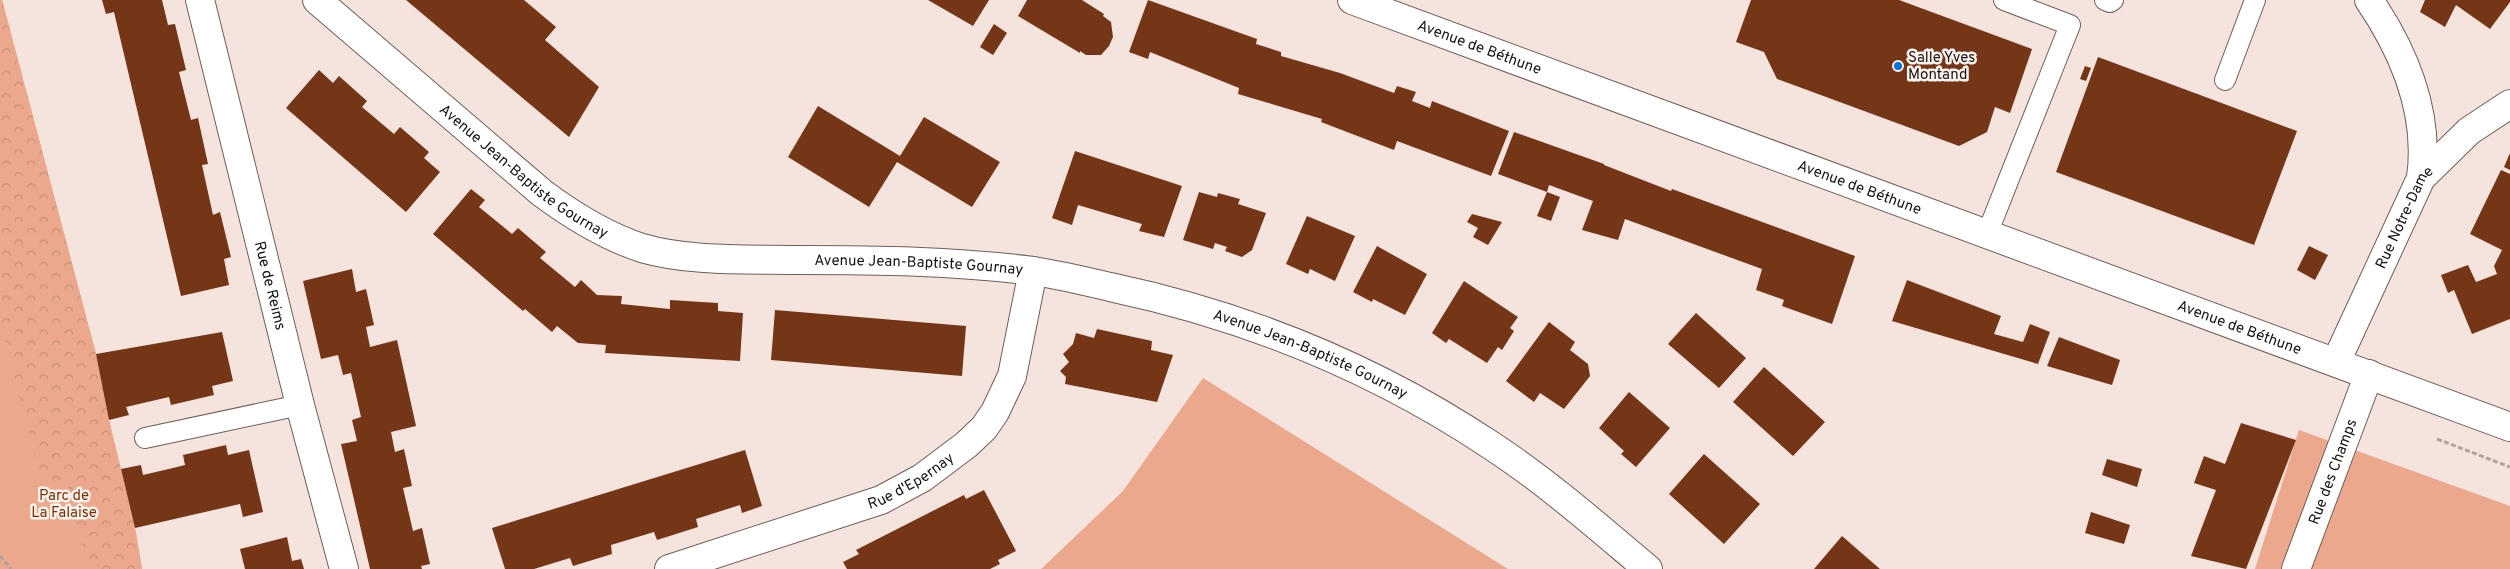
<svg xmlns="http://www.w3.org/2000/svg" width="2510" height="569" font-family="Overpass,sans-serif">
<defs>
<pattern id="forest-crowns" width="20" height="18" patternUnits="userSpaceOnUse" patternTransform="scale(1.25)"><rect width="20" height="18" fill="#eba88c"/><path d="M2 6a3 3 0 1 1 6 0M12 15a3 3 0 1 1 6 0" fill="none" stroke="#c99078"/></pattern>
</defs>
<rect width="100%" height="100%" fill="#f5e4dd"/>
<!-- green -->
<path fill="#eba88c" d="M0 0H2L96 354 109 420 135 528 142 569H0Z
M1203 378 1508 569H1041L1123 491Z
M2299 430 2510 506V569H2255Z"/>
<!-- forest -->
<path fill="url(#forest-crowns)" d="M0 0H2L96 354 109 420 135 528 142 569H88L67 480 41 481 0 321Z"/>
<!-- building -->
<path fill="#753618" d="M102 0H162L168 25 175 24 186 70 179 72 191 120 198 118 208 164 202 165 213 215 220 212 231 257 224 259 229 285 181 296 114 12 106 14Z
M406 0H524L556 27 545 40 599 87 569 137Z
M928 0H989L973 26Z
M1027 0H1082L1104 14 1103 16 1111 22 1113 37 1109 46 1101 55H1086L1080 51V53L1018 16Z
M1148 0 1257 39 1256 44 1281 52V56L1340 73 1394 93 1397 86 1416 92 1412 101 1430 108 1432 101 1509 131 1491 176 1397 141 1394 150 1321 122 1322 119 1238 94 1239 88 1150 52 1148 59 1129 52Z
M1751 0H1899L2032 49 2010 113 1995 107 1987 132 1959 146 1777 79 1764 52 1736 42Z
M2425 0H2510V2L2490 29 2456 5 2445 27 2420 12Z
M994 24 1007 33 993 55 980 47Z
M2098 57 2297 131 2254 245 2056 172Z
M2085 66 2091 68 2086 81 2080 79Z
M319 70 333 83 339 76 367 101 362 107 394 134 400 127 429 152 424 158 440 172 406 212 286 108Z
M818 106 900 156 924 117 1000 162 972 207 897 162 869 207 788 157Z
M1514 132 1604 164V165L1671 191 1672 189 1855 256 1832 324 1782 306 1784 300 1756 290 1762 269 1625 219 1618 240 1582 230 1593 201 1549 185 1547 192 1498 174Z
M1075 151 1182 186 1164 237 1139 231 1142 224 1078 205 1072 225 1052 218Z
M2510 153V170L2504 167Z
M2501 170 2510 174V319L2472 334 2454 290 2448 293 2441 275 2468 265 2476 282 2497 274 2494 266 2502 250 2470 234Z
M471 189 485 200 479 207 512 234 518 228 546 252 540 258 575 287 581 280 597 295 622 296 621 304 670 309V300L718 303V311L743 313 740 361 605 353 606 345 578 343 557 326 552 332 525 309 523 311 433 234Z
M1199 192 1217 197 1218 193 1240 199 1238 204 1266 213 1252 250 1242 257 1225 251 1227 247 1215 243 1213 249 1183 240Z
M1547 192 1560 197 1551 221 1537 216Z
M1472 214 1502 222 1488 245 1473 237 1478 228 1467 222Z
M1307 216 1355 236 1335 281 1310 269 1308 274 1286 264Z
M1377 246 1427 274 1405 315 1373 299 1372 302 1353 292Z
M2309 246 2328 255 2315 280 2297 270Z
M352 269 356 292 366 289 374 325 366 327 370 347 397 340 416 426 391 432 395 452 404 449 412 486 403 488 413 531 422 528 430 564 421 566 422 569H370L355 504 341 444 357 441 352 420 361 417 351 373 343 375 338 355 321 359 303 281Z
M1907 280 2001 316 1994 334 2023 342 2030 324 2050 332 2038 364 1892 321Z
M1464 281 1518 317 1510 328 1514 331 1502 350 1498 347 1487 363 1449 339 1446 343 1432 333Z
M775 310 966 326 962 376 771 360Z
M1696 313 1746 358 1719 388 1668 344Z
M1549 322 1575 342 1570 350 1588 364 1590 376 1564 409 1540 393 1534 402 1506 381Z
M1097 329 1152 341 1151 350 1173 355 1157 402 1065 384 1066 377 1060 371 1069 362 1063 354 1073 344 1076 333 1094 338Z
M222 332 233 381 212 386 214 395 171 405 169 397 126 407 129 415 109 420 96 354Z
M2059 337 2120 360 2112 385 2047 366Z
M1764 367 1825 422 1793 456 1733 402Z
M1629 392 1670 428 1636 467 1621 454 1624 451 1599 428Z
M2241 423 2296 440 2246 569 2191 556 2216 490 2194 483 2204 456 2225 464Z
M226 445 228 455 249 450 263 512 243 517 240 504 135 528 121 469 141 465 143 475 173 468 185 465 183 455Z
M745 450 762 506 742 513 740 505 696 519 698 527 657 540 654 532 611 545 612 554 573 566 570 558 534 569H505L492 528Z
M1704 454 1760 504 1724 544 1669 494Z
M2107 459 2142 469 2137 487 2102 475Z
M984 490 1016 551 998 560 1000 564 990 569H847L843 562 859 554 856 550 964 495 966 499Z
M2091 512 2130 525 2124 544 2085 533Z
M1842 536 1880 569H1814Z
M287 537 292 561 301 559 304 569H245L240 549Z"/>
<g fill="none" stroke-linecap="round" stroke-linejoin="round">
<defs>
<path id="lane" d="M2105 0 2110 2 2113 0
M2225 80 2255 0
M1987 234 2070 25 2004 0
M145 438 300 405"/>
<g id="street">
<path id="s1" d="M200 0 300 405 344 569"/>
<path id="s2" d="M317 0 542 193C573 216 605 236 642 248 689 262 749 259 798 260 877 260 955 261 1033 271 1059 275 1085 281 1110 287 1247 316 1375 368 1492 446 1547 482 1598 527 1648 569"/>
<path d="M2369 0C2405 53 2430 113 2421 178"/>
<path id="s3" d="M2336 362 2421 178 2469 131 2510 104"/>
<path id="s4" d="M669 569 881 500 922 478 966 445 984 428 995 412 1012 376 1033 271"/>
<path id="s5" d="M2296 569 2369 374"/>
</g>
<g id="secondary">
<path id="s6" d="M1352 0 2510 427"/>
</g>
</defs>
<!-- lane casing -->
<use href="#lane" stroke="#6e5f59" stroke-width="22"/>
<!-- street casing -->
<use href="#street" stroke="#6e5f59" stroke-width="30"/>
<!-- secondary casing -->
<use href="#secondary" stroke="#6e5f59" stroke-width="30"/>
<!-- path -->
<path stroke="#b0a39d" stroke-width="3" stroke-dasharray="5 2.5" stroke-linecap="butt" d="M2437 439 2510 467
M0 556 11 569"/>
<!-- lane -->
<use href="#lane" stroke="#fff" stroke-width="20"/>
<!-- street -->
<use href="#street" stroke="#fff" stroke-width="28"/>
<!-- secondary -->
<use href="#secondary" stroke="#fff" stroke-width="28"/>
</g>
<!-- markers -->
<circle fill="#0175dc" stroke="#fdf3ef" stroke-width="2" cx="1898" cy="66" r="5"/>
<g text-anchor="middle" stroke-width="5" stroke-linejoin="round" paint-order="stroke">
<!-- street labels -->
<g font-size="15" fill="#191411" stroke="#fdf3ef">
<text dy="5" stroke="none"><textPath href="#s6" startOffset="136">Avenue de Béthune</textPath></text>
<text dy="5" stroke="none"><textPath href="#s2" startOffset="269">Avenue Jean-Baptiste Gournay</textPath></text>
<text dy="5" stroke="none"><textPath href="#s6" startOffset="541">Avenue de Béthune</textPath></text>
<text dy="5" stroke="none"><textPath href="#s3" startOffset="160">Rue Notre-Dame</textPath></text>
<text dy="5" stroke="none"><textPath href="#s2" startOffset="689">Avenue Jean-Baptiste Gournay</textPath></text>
<text dy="5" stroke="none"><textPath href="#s1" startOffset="294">Rue de Reims</textPath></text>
<text dy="5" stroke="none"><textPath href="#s6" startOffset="946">Avenue de Béthune</textPath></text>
<text dy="5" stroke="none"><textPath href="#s2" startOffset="1094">Avenue Jean-Baptiste Gournay</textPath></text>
<text dy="5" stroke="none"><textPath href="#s5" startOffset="104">Rue des Champs</textPath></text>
<text dy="5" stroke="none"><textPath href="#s4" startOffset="258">Rue d'Epernay</textPath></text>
</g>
<!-- poi labels -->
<g font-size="15" fill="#191411" stroke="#fdf3ef" text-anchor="start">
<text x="1908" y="62">Salle Yves<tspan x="1908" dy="17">Montand</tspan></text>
</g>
<!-- park labels -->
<g font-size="15" fill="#7f2f00" stroke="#fdf3ef">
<text x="64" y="500">Parc de<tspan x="64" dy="17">La Falaise</tspan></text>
</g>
</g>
</svg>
